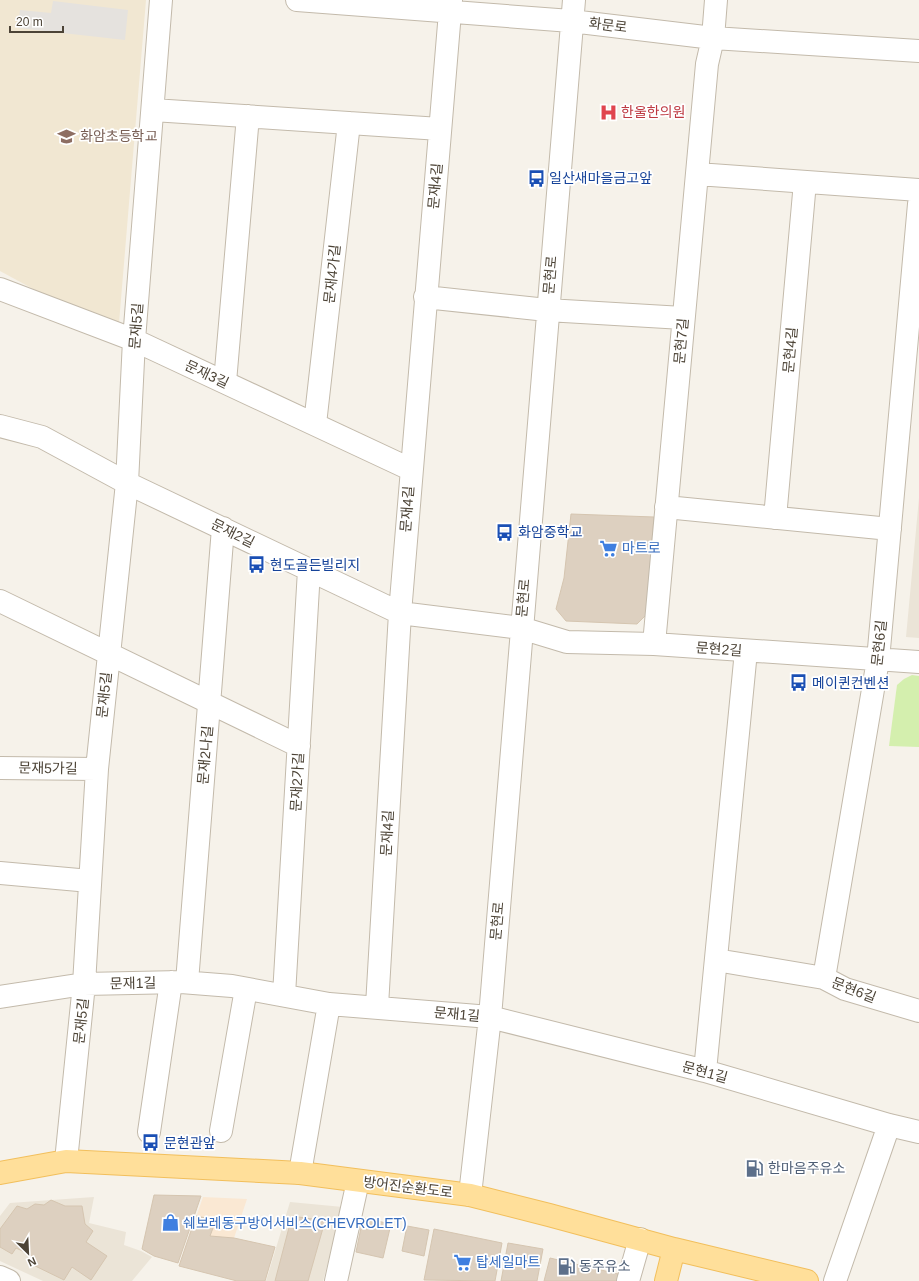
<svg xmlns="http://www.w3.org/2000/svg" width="919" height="1281" font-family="Arial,'Noto Sans KR',sans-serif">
<rect width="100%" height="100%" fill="#f6f2ea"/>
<!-- residential -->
<path fill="#ebe4d7" d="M919 498V638L906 637Z
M94 1197 89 1223 126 1232 124 1245 141 1251 152 1257 132 1281H43L0 1261V1216L10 1203Z
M290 1202 343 1207 323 1281H266Z"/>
<!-- commercial -->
<path fill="#fae8d3" d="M203 1197 247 1199 234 1238 275 1247 265 1281 179 1266Z"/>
<!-- education -->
<path fill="#f1e7d2" d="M0 0H146L118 335 0 271Z"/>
<!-- green -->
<path fill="#d4efae" d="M912 675 919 676V747L889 746 897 685 904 679Z"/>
<!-- parking -->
<path fill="#e5e2de" d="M53 1 128 10 125 40 18 28 20 10 51 13Z"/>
<!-- building -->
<path fill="#ddd0c0" stroke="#d5c5b0" d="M571 514 654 517 646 615 637 624 566 621 556 609 564 578Z
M154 1195 201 1196 178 1263 154 1256 142 1249Z
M51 1200 65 1206H82L85 1224 93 1231 86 1242 107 1256 91 1280 72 1267 64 1280 27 1262 31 1255 16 1248 12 1254 0 1247V1229L17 1206 27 1209 35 1204 44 1205Z
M196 1216 216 1220 210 1236 234 1238 275 1247 265 1281H237L179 1266Z
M292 1216 325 1221 308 1281H275Z
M363 1218 391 1224 383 1258 356 1252Z
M407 1226 429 1230 424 1256 402 1251Z
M434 1229 502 1243 495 1281 424 1280Z
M508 1243 543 1249 537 1281H501Z
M550 1258 618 1274 617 1281H544Z"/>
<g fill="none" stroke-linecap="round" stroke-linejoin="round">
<defs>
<path id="minor" d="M297 0 571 21 713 38 919 51
M153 110 440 129
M697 174 919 190
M919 204 878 660 824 978 845 989 919 1011
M0 289 134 340 410 469
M425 297 547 310 683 318
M225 382 248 116
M315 424 349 123
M0 426 42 437 127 483 400 613 521 628 567 642 654 644 919 662
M666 507 890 529
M775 518 805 182
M0 601 299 746
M654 644 707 64 713 38 716 0
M0 768 97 769
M0 873 90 881
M716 960 824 978
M187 982 223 528
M284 995 309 570
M0 997 84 984 181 982 232 986 329 1004 490 1017 705 1071 889 1125 919 1132
M377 1006 400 613 451 0
M705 1071 746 651
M221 1131 246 989
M149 1132 171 982
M66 1161 84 984 97 769 127 483 134 340 161 0
M300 1173 329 1004
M470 1195 490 1017 574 0
M0 1277 9 1281
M336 1281 358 1181
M628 1281 640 1239
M835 1281 889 1125"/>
<path id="major" d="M0 1173 66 1161 145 1165 300 1173 470 1195 549 1215 674 1249 807 1281
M666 1281 674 1249"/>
</defs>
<!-- minor casing -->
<use href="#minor" stroke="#c3baab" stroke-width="24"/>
<!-- major casing -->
<use href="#major" stroke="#f2bf5c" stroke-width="24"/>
<!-- minor -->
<use href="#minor" stroke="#fff" stroke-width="22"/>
<!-- major -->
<use href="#major" stroke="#ffdf9a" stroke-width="22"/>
</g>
<!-- icons -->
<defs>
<symbol id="hospital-bare" viewBox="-9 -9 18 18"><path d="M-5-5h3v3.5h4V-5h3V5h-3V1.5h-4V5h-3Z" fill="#e0444e" stroke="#fff" stroke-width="2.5" paint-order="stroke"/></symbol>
<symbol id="school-bare" viewBox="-9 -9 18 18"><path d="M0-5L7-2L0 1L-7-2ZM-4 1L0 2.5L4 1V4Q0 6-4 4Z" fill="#8d6e63" stroke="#fff" stroke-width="2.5" paint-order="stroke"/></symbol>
<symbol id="bus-bare" viewBox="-9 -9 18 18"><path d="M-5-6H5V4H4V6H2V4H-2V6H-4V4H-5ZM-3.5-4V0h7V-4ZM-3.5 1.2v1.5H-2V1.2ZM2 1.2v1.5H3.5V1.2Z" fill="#1a4fb4" stroke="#fff" stroke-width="2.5" paint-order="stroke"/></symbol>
<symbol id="supermarket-bare" viewBox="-9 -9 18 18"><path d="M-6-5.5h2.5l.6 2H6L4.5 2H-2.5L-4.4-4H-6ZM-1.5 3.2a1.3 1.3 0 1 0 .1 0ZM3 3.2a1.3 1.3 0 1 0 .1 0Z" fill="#3f7fe0" stroke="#fff" stroke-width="2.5" paint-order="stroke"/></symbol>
<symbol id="fuel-bare" viewBox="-9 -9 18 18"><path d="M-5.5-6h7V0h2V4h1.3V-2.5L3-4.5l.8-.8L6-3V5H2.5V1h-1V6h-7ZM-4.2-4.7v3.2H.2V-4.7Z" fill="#5c6f8a" stroke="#fff" stroke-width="2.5" paint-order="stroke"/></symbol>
<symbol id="shop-bare" viewBox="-9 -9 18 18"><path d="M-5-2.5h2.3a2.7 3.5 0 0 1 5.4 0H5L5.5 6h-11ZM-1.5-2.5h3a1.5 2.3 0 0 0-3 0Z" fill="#3f7fe0" stroke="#fff" stroke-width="2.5" paint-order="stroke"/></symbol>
</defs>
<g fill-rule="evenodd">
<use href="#hospital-bare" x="596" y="100" width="25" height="25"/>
<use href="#school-bare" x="54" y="124" width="25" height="25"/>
<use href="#bus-bare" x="524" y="166" width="25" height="25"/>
<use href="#bus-bare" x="492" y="520" width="25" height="25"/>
<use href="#supermarket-bare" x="596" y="536" width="25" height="25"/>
<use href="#bus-bare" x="244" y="552" width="25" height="25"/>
<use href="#bus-bare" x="786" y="670" width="25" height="25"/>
<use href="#bus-bare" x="138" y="1130" width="25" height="25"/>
<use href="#fuel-bare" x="742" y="1156" width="25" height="25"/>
<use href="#shop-bare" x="158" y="1210" width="25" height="25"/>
<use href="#supermarket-bare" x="450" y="1250" width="25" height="25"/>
<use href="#fuel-bare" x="554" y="1254" width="25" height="25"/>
</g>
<g text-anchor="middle" stroke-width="3.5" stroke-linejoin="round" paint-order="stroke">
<!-- street labels -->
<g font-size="14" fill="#4c4336" stroke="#fff">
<text transform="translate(608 25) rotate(7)" y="5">화문로</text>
<text transform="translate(435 186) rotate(-85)" y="5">문재4길</text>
<text transform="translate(332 274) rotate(-84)" y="5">문재4가길</text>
<text transform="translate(550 275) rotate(-85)" y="5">문현로</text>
<text transform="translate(136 326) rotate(-86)" y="5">문재5길</text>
<text transform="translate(681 341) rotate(-85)" y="5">문현7길</text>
<text transform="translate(790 350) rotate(-85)" y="5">문현4길</text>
<text transform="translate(207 374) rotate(25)" y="5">문재3길</text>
<text transform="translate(407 509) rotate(-86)" y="5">문재4길</text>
<text transform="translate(233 533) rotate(26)" y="5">문재2길</text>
<text transform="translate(523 598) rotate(-85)" y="5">문현로</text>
<text transform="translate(879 643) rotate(-84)" y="5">문현6길</text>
<text transform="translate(719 649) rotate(4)" y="5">문현2길</text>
<text transform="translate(104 695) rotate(-84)" y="5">문재5길</text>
<text transform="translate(205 755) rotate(-85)" y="5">문재2나길</text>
<text transform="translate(48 768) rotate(1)" y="5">문재5가길</text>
<text transform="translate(297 782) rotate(-87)" y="5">문재2가길</text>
<text transform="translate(387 833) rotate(-87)" y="5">문재4길</text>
<text transform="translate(497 921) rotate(-85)" y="5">문현로</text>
<text transform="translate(133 983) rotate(-1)" y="5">문재1길</text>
<text transform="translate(854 990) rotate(21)" y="5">문현6길</text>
<text transform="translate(457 1014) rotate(5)" y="5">문재1길</text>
<text transform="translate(81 1021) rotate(-84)" y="5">문재5길</text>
<text transform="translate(705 1072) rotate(15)" y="5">문현1길</text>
<text transform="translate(408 1187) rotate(7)" y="5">방어진순환도로</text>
</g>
<!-- health labels -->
<g font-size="14" fill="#be3a42" stroke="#fff" text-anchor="start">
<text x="621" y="117">한울한의원</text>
</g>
<!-- education labels -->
<g font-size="14" fill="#785e54" stroke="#fff" text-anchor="start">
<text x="80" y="141">화암초등학교</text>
</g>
<!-- transit labels -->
<g font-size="14" fill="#164399" stroke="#fff" text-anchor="start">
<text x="549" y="183">일산새마을금고앞</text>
<text x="518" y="537">화암중학교</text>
<text x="270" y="570">현도골든빌리지</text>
<text x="812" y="688">메이퀸컨벤션</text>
<text x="164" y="1148">문현관앞</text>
</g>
<!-- shop labels -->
<g font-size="14" fill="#366cbe" stroke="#fff" text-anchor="start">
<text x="622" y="553">마트로</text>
<text x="183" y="1228">쉐보레동구방어서비스(CHEVROLET)</text>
<text x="476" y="1267">탑세일마트</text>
</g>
<!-- service labels -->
<g font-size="14" fill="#4e5e75" stroke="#fff" text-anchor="start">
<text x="768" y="1173">한마음주유소</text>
<text x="579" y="1271">동주유소</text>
</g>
</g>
<!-- north arrow -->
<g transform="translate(28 1253) rotate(156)" stroke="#ffffff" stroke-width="3" paint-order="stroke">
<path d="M0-3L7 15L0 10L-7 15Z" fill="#4c4336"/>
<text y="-6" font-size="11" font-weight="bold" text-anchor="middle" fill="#4c4336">N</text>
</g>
<!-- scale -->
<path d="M10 26v6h53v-6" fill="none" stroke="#4c4336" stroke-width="2"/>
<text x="16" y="26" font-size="12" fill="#4c4336" stroke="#ffffff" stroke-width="3" paint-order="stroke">20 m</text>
</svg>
